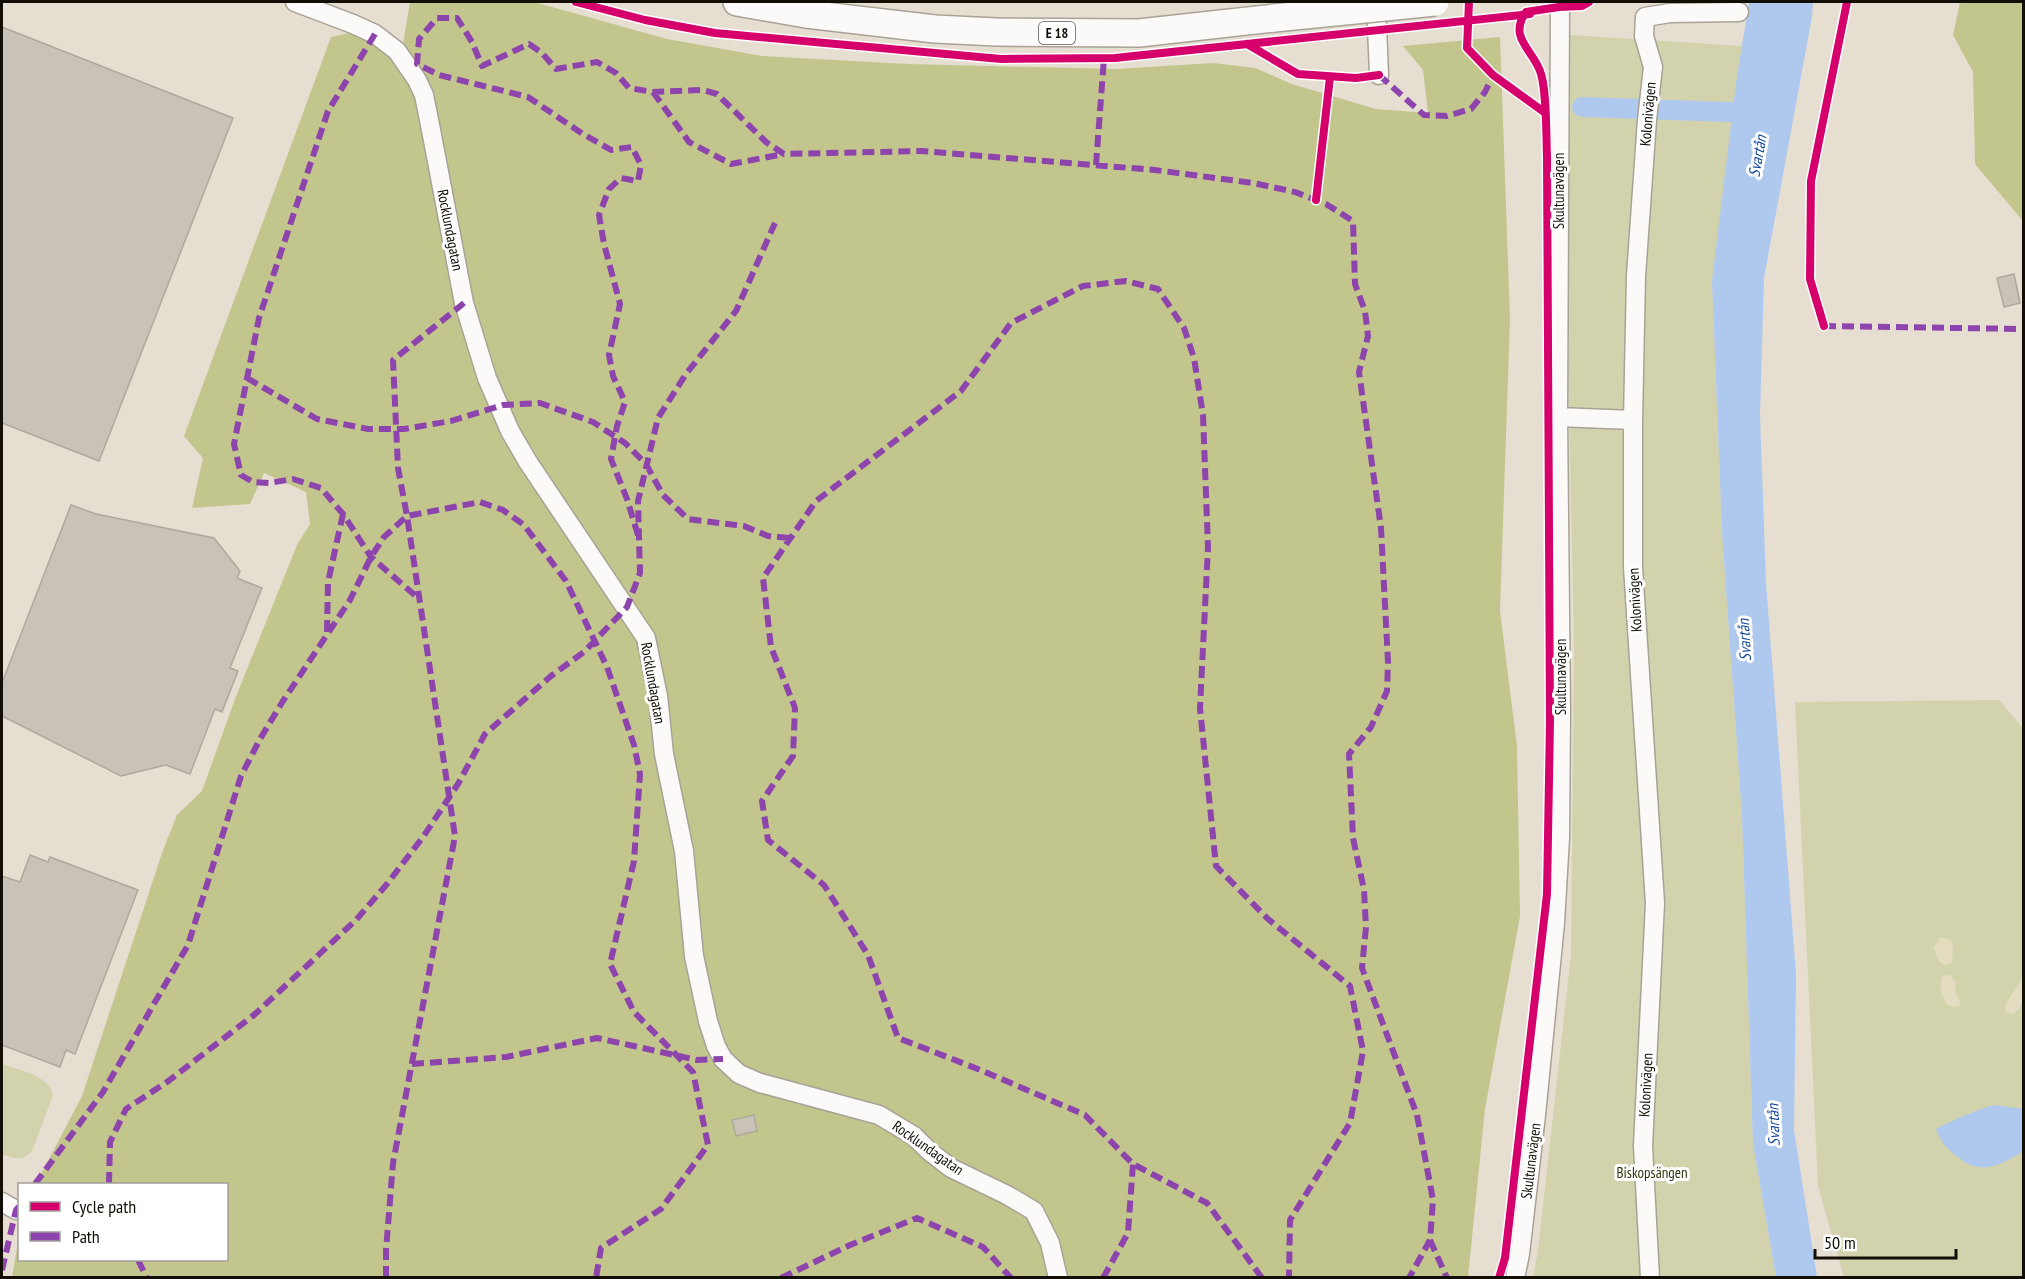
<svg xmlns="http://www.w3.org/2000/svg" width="2025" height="1279" font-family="'PT Sans Narrow',sans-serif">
<rect width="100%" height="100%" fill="#e6ded0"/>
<!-- green -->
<path fill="#d2d3ad" d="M1570 35 1742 46 1712 281 1722 532 1742 816 1753 1144 1776 1277 1533 1278 1538 1250 1571 955 1574 645 1568 370Z
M1999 700 2023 728V1277H1844L1818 1186 1795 702Z
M2 1064C19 1070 49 1075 53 1095L33 1149C24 1162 14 1159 2 1154Z"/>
<!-- forest -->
<path fill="#c3c68c" d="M410 2H534L667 39 762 56 908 64 1117 69 1213 63 1255 68 1292 84 1376 109 1428 113 1423 70 1403 46 1500 37 1510 319 1500 611 1517 746 1520 916 1485 1109 1468 1277 12 1278 19 1236 20 1260H226V1184H36L82 1096 163 850 177 815 202 791 235 699 297 545 310 524 306 492 264 473 250 504 192 508 203 458 184 436 331 37 363 30 401 56Z
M1960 2H2023V221L1975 164 1973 72 1953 35Z"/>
<!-- sand -->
<path fill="#e4dcc1" d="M1940 937 1951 940 1953 946 1952 963C1940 969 1937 957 1934 948Z
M1949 975 1956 982 1955 992 1961 1002 1959 1006 1954 1007 1948 1005C1941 996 1938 987 1943 976Z
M2022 979C2025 991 2025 1007 2013 1014L2008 1013 2005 1009 2007 1002Z"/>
<!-- water -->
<path fill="#afc8ee" d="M1749 2H1813L1812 17 1764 278 1760 415 1766 583 1796 974 1794 1130 1817 1277H1776L1753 1144 1742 816 1722 532 1712 281 1736 83Z
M1995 1105 2023 1109V1151C2002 1165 1981 1176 1959 1158 1946 1148 1942 1144 1936 1129 1955 1119 1975 1110 1995 1105Z"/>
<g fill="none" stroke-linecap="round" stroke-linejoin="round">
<!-- canal -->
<path stroke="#afc8ee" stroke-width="20" d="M1582 107 1759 113"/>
</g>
<!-- building -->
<path fill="#c8c2b7" stroke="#aea89d" stroke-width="1.5" d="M2 27 233 118 99 461 2 423Z
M2014 274 2020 303 2004 307 1997 278Z
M71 505 96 514 214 538 240 571 237 578 262 588 230 668 238 671 222 712 215 709 190 774 166 765 121 776 2 716V683Z
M30 855 48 862 50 857 138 890 75 1054 66 1050 60 1067 2 1045V876L20 882Z
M754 1115 757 1131 736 1136 732 1120Z"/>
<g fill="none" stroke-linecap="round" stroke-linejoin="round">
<defs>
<path id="minor" d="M295 2 353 24 375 34 397 51 417 80 424 95 431 130 464 303 487 378 510 431 528 462 646 638 658 696 664 754 684 851 694 956 708 1021 716 1046 723 1059 739 1074 760 1083 879 1115 914 1136 929 1151 951 1168 1007 1195 1034 1211 1050 1243 1058 1278
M1376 2 1379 75
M1558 417 1633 420
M2 1202 16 1210
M1515 1278 1520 1254 1536 1115 1555 923 1560 837 1561 711 1558 417 1560 2
M1650 1278 1643 1146 1655 903 1633 567V420L1636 276 1647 120 1653 67 1644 36 1645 17 1670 13 1739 12"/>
<path id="highway" d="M737 2 806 14 935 29 996 32 1139 33 1274 18"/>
</defs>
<!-- minor casing -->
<use href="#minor" stroke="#a8a297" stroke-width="21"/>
<!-- highway casing -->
<use href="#highway" stroke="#a8a297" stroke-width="30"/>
<!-- minor -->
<use href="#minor" stroke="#fbfaf8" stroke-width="18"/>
<!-- highway -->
<use href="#highway" stroke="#fbfaf8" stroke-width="27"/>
<defs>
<path id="highway-bridge" d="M1274 18 1435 2"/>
</defs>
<!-- highway-bridge casing -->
<use href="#highway-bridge" stroke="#a8a297" stroke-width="30" stroke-linecap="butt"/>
<!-- highway-bridge -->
<use href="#highway-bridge" stroke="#fbfaf8" stroke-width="27"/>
<!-- quiet -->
<path stroke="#8e44ad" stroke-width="6" stroke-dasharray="12 6" stroke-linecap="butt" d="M375 34 328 111 259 318 234 444 241 475 253 482 269 483 293 479 321 488 343 514 371 557 418 598
M1379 75 1424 115 1447 116 1471 109 1485 92 1493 75
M653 92 689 142 731 164 784 154
M1096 165 1104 58
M1824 326 2024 329
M247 378 317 419 368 429H404L451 421 503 405 540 403 593 422 625 443 646 464 663 495 688 519 744 526 768 536 790 538
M638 535 627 499 611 459 617 426 625 402 613 376 609 355 620 304 604 244 599 215 609 189 621 178 638 181 641 165 632 147 611 150 583 134 528 97 439 75 417 64 419 39 437 18H457L472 42 482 66 529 44 542 53 556 69 597 62 616 73 629 88 653 92 703 90 717 94 766 142 784 154 921 151 1155 170 1253 183 1295 192 1326 204 1353 221 1355 284 1365 311 1368 336 1359 372 1381 528 1388 662 1387 691 1371 727 1349 754 1353 838 1364 890 1366 927 1362 968 1417 1115 1433 1200 1430 1240 1409 1278
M327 632 328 582 343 514
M412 1064 506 1057 597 1038 697 1060 723 1059
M35 1184 103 1092 188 945 241 776 260 739 283 701 350 600 371 557 384 537 407 516 480 502 503 510 524 525 566 581 607 667 634 745 640 774 634 861 610 964 634 1012 693 1072 708 1145 661 1209 601 1248 596 1278
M109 1184 110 1142 126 1109 167 1082 254 1015 356 920 387 884 423 837 458 784 485 734 551 676 584 652 627 607 640 573 638 501 658 418 686 374 736 311 775 223
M1430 1240 1447 1278
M138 1260 147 1278
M2 1270 16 1210 20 1205
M386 1278V1250L393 1163 455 836 407 516 398 468 393 360 464 303
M781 1278 850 1245 917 1218 983 1247 1011 1278
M1103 1278 1128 1233 1133 1164
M1262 1278 1207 1203 1133 1164 1085 1115 983 1071 898 1038 868 955 824 885 768 840 762 801 793 756 795 708 771 647 763 578 816 501 961 391 1011 323 1083 286 1126 281 1158 289 1184 328 1194 358 1203 415 1208 547 1200 708 1216 866 1268 919 1350 986 1363 1051 1350 1123 1290 1220 1289 1278"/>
<defs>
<path id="cycleway" d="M576 2 645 20 715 33 1001 59 1115 58 1530 14
M1469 2 1467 48 1493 75 1544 112
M1247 44 1298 74 1356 78 1379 75
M1316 200 1330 77
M1824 326 1810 279 1811 181 1847 2
M1499 1278 1505 1258 1547 894 1550 721 1547 156C1546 136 1547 88 1540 71 1532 49 1508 37 1526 12L1559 7 1582 6 1589 2"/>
</defs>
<!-- cycleway casing -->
<use href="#cycleway" stroke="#fff" stroke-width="11"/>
<!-- cycleway -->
<use href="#cycleway" stroke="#d6006c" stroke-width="8"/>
</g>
<g text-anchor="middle" stroke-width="6" stroke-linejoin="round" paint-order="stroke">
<!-- shield labels -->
<rect fill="#fff" stroke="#595651" stroke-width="1.5" x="1039" y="22" width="36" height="22" rx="4.5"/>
<g font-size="14" font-weight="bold" fill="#120e06">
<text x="1057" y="38">E 18</text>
</g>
<!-- street labels -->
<g font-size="15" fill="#120e06" stroke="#fff">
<text transform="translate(1648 114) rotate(-85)" y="5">Kolonivägen</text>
<text transform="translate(1559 191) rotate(-90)" y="5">Skultunavägen</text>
<text transform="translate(450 230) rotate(79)" y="5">Rocklundagatan</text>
<text transform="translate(1635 600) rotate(-93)" y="5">Kolonivägen</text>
<text transform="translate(1561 677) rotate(-90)" y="5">Skultunavägen</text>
<text transform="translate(653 683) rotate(80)" y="5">Rocklundagatan</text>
<text transform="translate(1646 1085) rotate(-87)" y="5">Kolonivägen</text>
<text transform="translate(928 1148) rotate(35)" y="5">Rocklundagatan</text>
<text transform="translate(1531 1161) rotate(-83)" y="5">Skultunavägen</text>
</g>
<!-- park labels -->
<g font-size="15" fill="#31350d" stroke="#fff">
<text x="1652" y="1178">Biskopsängen</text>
</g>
<!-- water labels -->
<g font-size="16" font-style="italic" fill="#11469c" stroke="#fff">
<text transform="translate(1757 156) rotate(-80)" y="6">Svartån</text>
<text transform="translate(1744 640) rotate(-93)" y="6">Svartån</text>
<text transform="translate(1773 1125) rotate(-92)" y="6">Svartån</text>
</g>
</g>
<!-- border -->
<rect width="2025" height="1279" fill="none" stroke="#120e06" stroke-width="6"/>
<!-- legend -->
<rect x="18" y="1183" width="210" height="78" fill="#ffffff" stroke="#a09f9b" stroke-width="1.5"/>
<rect x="30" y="1202" width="30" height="9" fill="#d6006c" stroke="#a09f9b" stroke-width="1.5"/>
<text x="72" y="1213" font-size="18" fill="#120e06">Cycle path</text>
<rect x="30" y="1232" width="30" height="9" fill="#8e44ad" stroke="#a09f9b" stroke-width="1.5"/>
<text x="72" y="1243" font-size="18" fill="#120e06">Path</text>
<!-- scale -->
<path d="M1815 1249v9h141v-9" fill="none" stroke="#120e06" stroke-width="3"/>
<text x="1824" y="1249" font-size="18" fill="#120e06" stroke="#ffffff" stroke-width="4.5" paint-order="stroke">50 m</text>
</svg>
